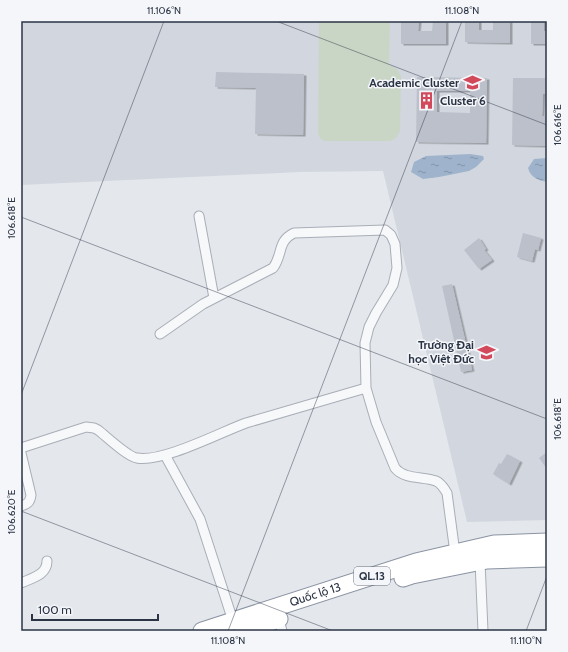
<svg xmlns="http://www.w3.org/2000/svg" width="568" height="652" font-family="Cabin,sans-serif">
<defs>
<pattern id="water-ripples" width="26" height="14" patternUnits="userSpaceOnUse"><rect width="26" height="14" fill="#9fb4cc"/><path d="M2 4q2-2 4 0t4 0M15 11q2-2 4 0t4 0" fill="none" stroke="#8293a7"/></pattern>
<filter id="shadow"><feDropShadow dx="2.5" dy="1.5" stdDeviation="0" flood-color="#0004"/></filter>
</defs>
<rect width="100%" height="100%" fill="#e4e7ec"/>
<!-- built -->
<path fill="#d2d6de" d="M21 21H547V520L467 522 383 171 300 172 21 185Z"/>
<!-- green -->
<path fill="#c9d6c5" d="M319 21H390L389 65 397 69 401 76 400 131 396 138 390 141H324L321 139 318 134Z"/>
<!-- water -->
<path fill="url(#water-ripples)" d="M470 154 483 156 484 159 476 167 469 171 439 177 423 179 411 172 414 162 426 156Z
M547 158V182C538 180 531 178 528 168L534 159Z"/>
<!-- building -->
<path fill="#bbc0ca" fill-rule="evenodd" filter="url(#shadow)" d="M401 21H419L418 31H432L433 21H446V44H401Z
M465 21H479V30H493V21H510V43L465 42Z
M531 21H544V31H547V44H531Z
M216 72 304 74 303 135 255 134 256 88 215 87Z
M417 77 487 78 486 143 416 142ZM437 91H470V113L437 112Z
M513 78H547V94H543L542 116H547V146L512 145Z
M523 233 541 238 538 250 535 249 532 261 517 257Z
M479 238 486 249 484 250 492 260 479 269 464 250Z
M452 284 472 370 461 372 442 286Z
M547 452V469L539 458Z
M507 454 520 461 509 484 493 474 499 463 501 464Z"/>
<g fill="none" stroke-linecap="round" stroke-linejoin="round">
<defs>
<path id="street" d="M199 216 214 298
M160 334 203 304 273 268C283 255 277 241 294 233L385 230 391 235 395 244 397 268 393 285 376 313 369 327 365 343 366 388 376 422 395 468C405 480 423 476 436 481 441 483 444 488 447 493L455 553
M21 448 86 427 94 428 98 430C107 437 128 457 137 458 162 463 221 432 246 423 286 411 326 400 366 388
M21 453 31 495C30 502 28 504 21 506
M165 455 200 519 233 621
M480 561 483 631
M21 583C32 578 47 575 47 561
M279 619 282 631"/>
<g id="highway">
<path d="M403 578 412 575 487 560 547 558"/>
<path id="s1" d="M202 631 416 562 494 544 547 542"/>
<path d="M243 631 279 619"/>
</g>
</defs>
<!-- street casing -->
<use href="#street" stroke="#a9aeb7" stroke-width="11"/>
<!-- highway casing -->
<use href="#highway" stroke="#8b94a3" stroke-width="19"/>
<!-- street -->
<use href="#street" stroke="#f7f8fa" stroke-width="9"/>
<!-- highway -->
<use href="#highway" stroke="#fff" stroke-width="17"/>
</g>
<!-- ticks -->
<path fill="none" stroke="#2b3445" stroke-width="1" stroke-opacity="0.45" d="M276 21 547 125M21 217 547 419M21 395 164 21M21 511 333 631M228 631 462 21M526 631 547 576"/>
<!-- icons -->
<defs>
<symbol id="university-bare" viewBox="-9 -9 18 18"><path d="M0-5L7-2L0 1L-7-2ZM-4 1L0 2.5L4 1V4Q0 6-4 4Z" fill="#d1495b" stroke="#f4f6f9" stroke-width="2.5" paint-order="stroke"/></symbol>
<symbol id="building-bare" viewBox="-9 -9 18 18"><path d="M-4-6H4V6H1V3H-1V6H-4ZM-2.5-4.3h1.7v1.8h-1.7ZM.8-4.3h1.7v1.8H.8ZM-2.5-1h1.7V.8h-1.7ZM.8-1h1.7V.8H.8Z" fill="#d1495b" stroke="#f4f6f9" stroke-width="2.5" paint-order="stroke"/></symbol>
</defs>
<g fill-rule="evenodd">
<use href="#university-bare" x="460" y="70" width="25" height="25"/>
<use href="#building-bare" x="414" y="88" width="25" height="25"/>
<use href="#university-bare" x="474" y="340" width="25" height="25"/>
</g>
<g text-anchor="middle" stroke-width="3" stroke-linejoin="round" paint-order="stroke">
<!-- shield labels -->
<rect fill="#f4f6f9" stroke="#676e7b" stroke-width="1" x="354" y="567" width="36" height="18" rx="3"/>
<g font-size="11" font-weight="bold" fill="#2b3445">
<text x="372" y="580">QL.13</text>
</g>
<!-- poi labels -->
<g font-size="12" font-weight="bold" fill="#2b3445" stroke="#f4f6f9" text-anchor="end">
<text x="459" y="87">Academic Cluster</text>
<text x="440" y="105" text-anchor="start">Cluster 6</text>
<text x="474" y="349">Trường Đại<tspan x="474" dy="14">học Việt Đức</tspan></text>
</g>
<!-- street labels -->
<g font-size="12" fill="#2b3445" stroke="#f4f6f9">
<text dy="4" stroke="none"><textPath href="#s1" startOffset="119">Quốc lộ 13</textPath></text>
</g>
</g>
<!-- border -->
<rect width="568" height="652" fill="none" stroke="#f4f6f9" stroke-width="44"/>
<!-- scale -->
<path d="M32 614v6h126v-6" fill="none" stroke="#2b3445" stroke-width="2"/>
<text x="38" y="614" font-size="12" fill="#2b3445" stroke="#f4f6f9" stroke-width="3" paint-order="stroke">100 m</text>
<rect x="22" y="22" width="524" height="608" fill="none" stroke="#2b3445" stroke-width="1.5"/>
<g font-size="10" text-anchor="middle" fill="#2b3445">
<text x="164" y="14">11.106°N</text>
<text x="462" y="14">11.108°N</text>
<text transform="translate(557 125) rotate(-90)" y="4">106.616°E</text>
<text transform="translate(11 218) rotate(-90)" y="4">106.618°E</text>
<text transform="translate(557 419) rotate(-90)" y="4">106.618°E</text>
<text transform="translate(11 512) rotate(-90)" y="4">106.620°E</text>
<text x="228" y="644">11.108°N</text>
<text x="526" y="644">11.110°N</text>
</g>
</svg>
